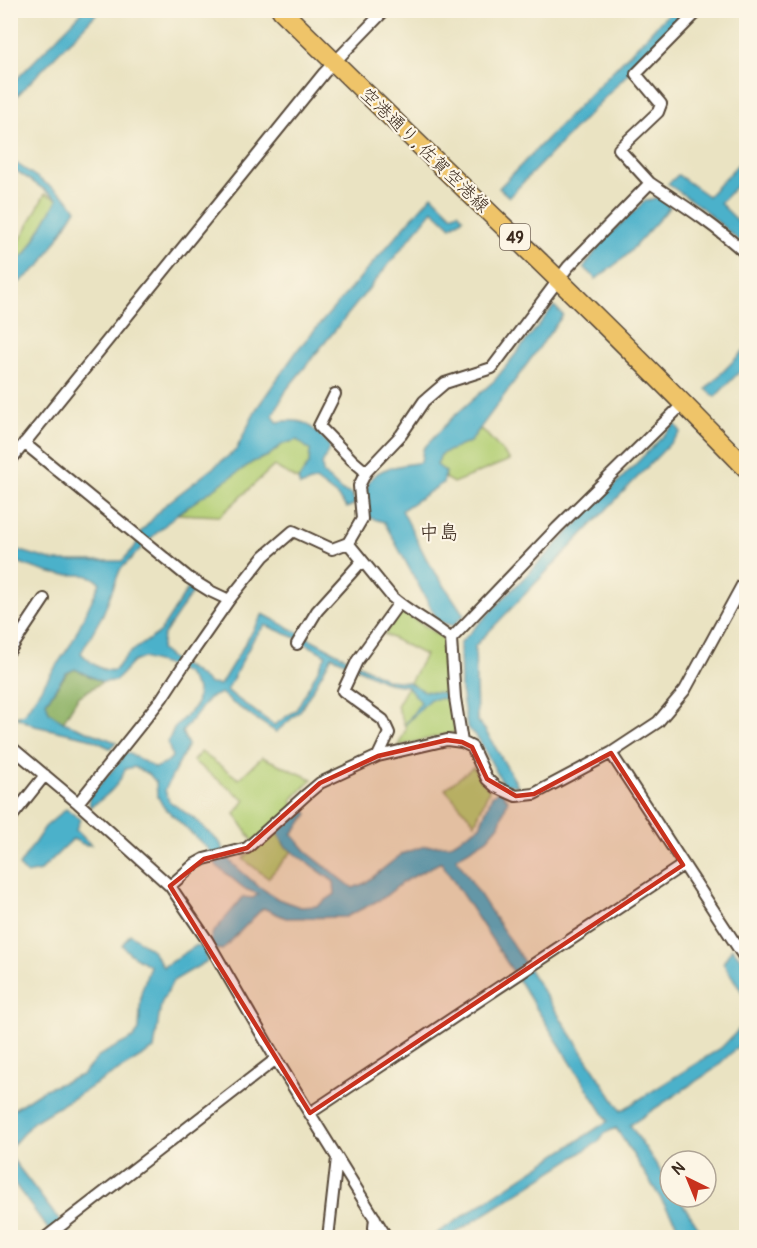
<svg xmlns="http://www.w3.org/2000/svg" width="757" height="1248" font-family="Pangolin,'Klee One',sans-serif">
<rect width="100%" height="100%" fill="#fcf5e5"/>
<filter id="ink" filterUnits="userSpaceOnUse"><feTurbulence type="fractalNoise" baseFrequency=".0167" numOctaves="2"/><feDisplacementMap in="SourceGraphic" scale="12" xChannelSelector="R" yChannelSelector="G"/><feConvolveMatrix kernelMatrix="1 2 1 2 8 2 1 2 1" color-interpolation-filters="sRGB"/></filter>
<filter id="wash" filterUnits="userSpaceOnUse"><feTurbulence type="fractalNoise" baseFrequency=".008" numOctaves="4" result="noise"/><feDisplacementMap in="SourceGraphic" scale="24" xChannelSelector="R" yChannelSelector="G"/><feGaussianBlur stdDeviation="1.35" result="paint"/><feColorMatrix in="noise" values="0 0 0 0 0 0 0 0 0 0 0 0 0 0 0 0 0 1.4 0 .05"/><feComposite in="paint" operator="in"/></filter>
<g filter="url(#wash)">
<rect width="100%" height="100%" fill="#eae3c2"/>
<!-- green -->
<path fill="#b3cf75" stroke="#777c4a" stroke-width="1.5" d="M45 194 58 199 26 254 11 263V246H17Z
M479 430H483L510 460 453 483 445 478 446 472 437 465 441 454 470 442Z
M297 440 310 450 309 464 298 480 274 466 220 516 177 514 253 462 268 456 283 444Z
M402 611 446 640 447 698 456 732 398 746 406 729 397 706 425 655 384 634Z
M201 752 239 779 262 757 312 779 291 801 303 813 285 832 295 848 268 878 243 859 256 846 235 814 245 800 193 761Z
M473 767 489 790 475 823 445 789Z"/>
<!-- forest -->
<path fill="#8eb266" stroke="#646e42" stroke-width="1.5" d="M75 669 102 682 78 697 63 722 49 712 46 702 67 673Z"/>
<!-- water -->
<path fill="#4bb1ca" stroke="#436e74" stroke-width="1.5" fill-rule="evenodd" d="M83 11H99L11 102V85Z
M671 11H688L509 197 499 188Z
M746 156V176L720 203 746 229V247L702 208 668 184 678 175 708 196Z
M11 160 66 197 76 209 41 265 11 289V263L26 254 58 199 11 167Z
M432 195 452 215 458 212 463 218 451 227 433 210 287 389 273 415 277 422C307 417 311 426 330 446L322 465 323 473 342 491 352 494 355 504 347 508 337 496 316 480 300 486 298 480 309 464 310 450 297 440 283 444 268 456 253 462 177 514 149 540 120 570 103 614 81 653C90 662 102 673 115 670L128 654 160 632 189 587 193 591 163 636 161 650 176 662 190 669 210 684 220 685 263 614 388 680 408 682 424 691 452 694 451 698 430 699 405 725 421 702 407 686 388 683 332 656 300 711 276 732 231 702 221 693 209 698 182 732 188 745 165 790 169 801 196 820 220 843 232 863 258 886 278 899 300 907 317 906 335 894 334 882 285 846 277 832 303 808 308 814 292 834 309 854 353 888 365 883 402 854 425 846 450 845 480 826 492 796 496 793 502 782 479 740 467 727 461 690 460 643 675 424 681 432 475 646 477 720 485 730 518 786 508 784 503 794 508 800 499 825 487 839 456 858 621 1111 721 1048 746 1022V1039L713 1070 630 1125 670 1185V1197H678L705 1237H666L677 1224 616 1128 605 1133 598 1142 449 1237H436L434 1235 608 1121 512 970 441 862 403 882 383 898 346 917 286 918 263 908 222 950 218 949 206 955 207 961 173 981 161 1004 154 1049 33 1122 11 1147V1111L43 1090 82 1075 100 1055 133 1038 139 1030 141 993 150 966 130 954 122 945 130 934 152 950 163 967 197 945 201 947 211 940 212 934 243 897 253 898 258 894 245 889 217 866 208 849 163 806 157 795 156 782 149 774 134 767 125 769C119 786 105 798 90 807L89 797 122 759 121 753H129L155 768 165 764 172 757 168 742 174 728 196 705 198 690 187 674 173 667 143 658 133 662 115 681 102 682 75 669 66 673 46 702 49 712 63 722 116 742 110 748 89 738 35 726 16 717 24 714 71 644 100 583C88 570 71 577 55 574 40 571 25 565 11 559V548L54 561H122L134 548 142 535 140 533 165 505 236 450 257 408 299 348ZM265 625 296 638 326 655 296 710 274 725 235 697 227 690 254 638Z
M658 197 670 207 625 257 596 279 584 267 603 241 645 201Z
M554 306 563 315 470 442 441 454 437 465 446 472 443 483 402 510 427 560 464 615 453 626 438 621 384 522 367 517C367 508 364 496 367 487 372 466 403 466 421 462L423 449 452 418 495 380Z
M746 348V365L715 397 706 389Z
M66 809 80 819 76 830 91 845H85L73 839 40 871 27 874 19 866 45 827Z
M732 948 742 960V966L746 974V998L723 963Z
M10 1156 72 1237H54L11 1179Z"/>
</g>
<g filter="url(#ink)">
<g fill="none" stroke-linecap="round" stroke-linejoin="round">
<defs>
<path id="minor" d="M650 183 619 149 658 112 661 104 636 74 699 10
M335 394 319 426 352 460 366 472
M24 443 189 578 210 591 229 600
M10 461 324 73 385 10
M348 543 362 519 359 486 366 472 401 435 424 401 445 383 492 368 568 267 650 183C682 204 719 228 746 254
M10 633 18 638 10 650
M18 638 44 599
M451 639 557 528 684 403
M297 644 317 611 362 561
M10 746 78 803 170 886 207 940 276 1059 387 1238
M611 753 746 960
M378 756 389 733 383 720 343 691 357 661 399 603
M78 803 162 698 185 663 229 600 264 556 293 531 332 549 348 543 392 597C410 613 432 623 451 639L455 698 462 742 472 747 487 779 496 787 516 796 534 794 611 753 658 722 685 690 746 578
M10 819 45 775
M170 886 195 864 204 859 247 848 307 794 320 783 378 756 447 740 462 742
M310 1113 683 865
M45 1238 276 1059
M328 1238 337 1158
M373 1238 375 1218"/>
<path id="primary" d="M281 10C436 163 595 311 746 468"/>
</defs>
<!-- minor casing -->
<use href="#minor" stroke="#554637" stroke-width="14"/>
<!-- primary casing -->
<use href="#primary" stroke="#554637" stroke-width="21"/>
<!-- minor -->
<use href="#minor" stroke="#fff" stroke-width="10"/>
<!-- primary -->
<use href="#primary" stroke="#efc469" stroke-width="18"/>
</g>
</g>
<!-- marked area -->
<path fill="#c8321e" fill-opacity="0.2" stroke="#c8321e" stroke-width="4.5" stroke-linejoin="round" d="M447 740 462 742 472 747 487 779 516 796 534 794 611 753 683 865 310 1113 170 886 204 859 247 848 320 783 378 756Z"/>
<g text-anchor="middle" stroke-width="4.5" stroke-linejoin="round" paint-order="stroke">
<!-- shield labels -->
<rect fill="#fcf5e5" stroke="#75675a" stroke-width="1.5" x="500" y="224" width="30" height="26" rx="4.5"/>
<g font-size="16" font-weight="bold" fill="#3b2a1e">
<text x="515" y="243">49</text>
</g>
<!-- street labels -->
<g font-size="18" fill="#3b2a1e" stroke="#fcf5e5">
<text transform="translate(425 150) rotate(44)" y="6">空港通り, 佐賀空港線</text>
</g>
<!-- neighbourhood labels -->
<g font-size="20" fill="#3b2a1e" stroke="#fcf5e5">
<text x="439" y="539">中島</text>
</g>
</g>
<!-- margin -->
<rect width="757" height="1248" fill="none" stroke="#fcf5e5" stroke-width="36"/>
<!-- north arrow -->
<g transform="translate(688 1179) rotate(317)"><circle r="28" fill="#fcf5e5" stroke="#afa495" stroke-width="1.5"/>
<path d="M0-4.5L10 22L0 15L-10 22Z" fill="#c8321e"/>
<text y="-9" font-size="16" font-weight="bold" text-anchor="middle" fill="#3b2a1e">N</text>
</g>
</svg>
